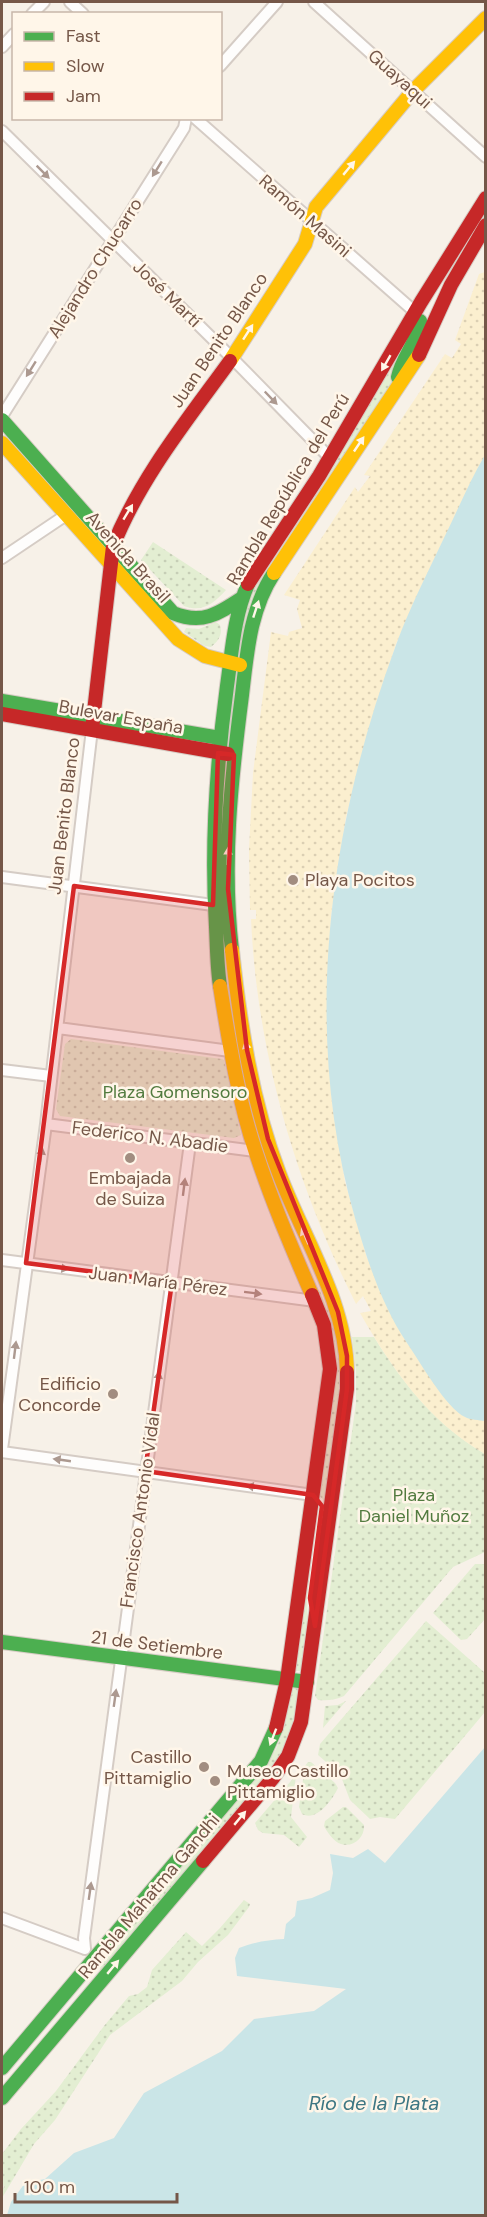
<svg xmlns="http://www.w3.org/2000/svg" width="487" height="2217" font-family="'DM Sans',sans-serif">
<defs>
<pattern id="grass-dots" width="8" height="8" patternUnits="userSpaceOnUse" patternTransform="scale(1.5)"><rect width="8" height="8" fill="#e3eed2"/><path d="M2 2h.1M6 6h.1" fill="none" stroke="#c6ceb6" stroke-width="1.8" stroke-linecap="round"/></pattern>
<pattern id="sand-dots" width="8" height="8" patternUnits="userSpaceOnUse" patternTransform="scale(1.5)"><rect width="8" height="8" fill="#fbefcf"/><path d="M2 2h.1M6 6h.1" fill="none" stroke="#dbcfb3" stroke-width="1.8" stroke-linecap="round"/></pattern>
</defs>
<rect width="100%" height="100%" fill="#f7f1e8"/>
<!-- grass -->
<path fill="url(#grass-dots)" d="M415 327 389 389 243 633H241L252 592Z
M153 542 226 590C214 603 203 613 184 606L141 560Z
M216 622 220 625C223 635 218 641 211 647L205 646 184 632 186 628 199 629Z
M71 1039 222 1059 224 1060 241 1135 234 1138 60 1116 56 1109 65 1044Z
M320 1291 336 1331 343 1375 324 1501 319 1495 331 1411 319 1292Z
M352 1337H374C403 1384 437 1426 485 1454V1552L453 1567 344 1696C335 1700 328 1701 318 1700L315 1696 356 1403V1371Z
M317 1514 307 1598 308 1631 304 1671H295Z
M475 1564H485V1619L467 1639 461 1640 433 1613Z
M426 1621 485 1673V1712L395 1819 380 1817 370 1819 350 1800 340 1774 318 1755 320 1744Z
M293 1686H302L299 1705 278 1764 100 1971V1961L259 1774 276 1749 283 1732Z
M346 1701 323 1728 325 1706 338 1705Z
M308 1762H311L335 1783 338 1788C332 1800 317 1822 302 1814L299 1807 305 1766Z
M296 1775 291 1817 307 1837 299 1847 284 1835 263 1833 258 1830 255 1823Z
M343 1807H346L364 1825C365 1837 354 1848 341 1844 334 1842 327 1832 324 1826L325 1821Z
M244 1900 250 1904 249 1907 228 1935 198 1962 182 1981 110 2035 55 2120 34 2144 2 2198V2190L4 2187 2 2182V2154L21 2129 56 2091 104 2026 129 1996 138 1994 147 1987 152 1970 186 1932 202 1946 220 1928Z"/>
<!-- sand -->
<path fill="url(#sand-dots)" d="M485 272V455L431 566 396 644 368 733 346 817 331 916 327 1019 332 1103 345 1182 367 1258 465 1417 485 1421V1454C428 1421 392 1369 360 1313L371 1311 363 1296 356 1304C296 1185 257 1053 251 919H256V910H250L249 849 253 773 271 632 288 636 289 632 302 628 297 609 300 600 284 595 355 487 358 492 370 476 364 475 445 354 452 358 461 344 455 340 479 274Z"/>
<!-- water -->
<path fill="#cae5e7" d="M485 455 486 1421C479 1420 470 1420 465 1417 446 1408 420 1362 407 1343 382 1306 367 1260 355 1218 301 1031 329 825 396 645 409 609 427 574 443 540 457 512 469 482 485 455Z
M485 1747V2215H7L11 2202 25 2183 45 2179 74 2153 114 2138 144 2093 222 2051 254 2019 314 2011 346 1989 237 1976 235 1958 239 1948C254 1942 268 1940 284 1939L286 1924 295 1916 297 1901 312 1898 330 1890 333 1873 330 1854 353 1858 368 1849 385 1863Z"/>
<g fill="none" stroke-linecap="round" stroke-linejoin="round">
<defs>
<path id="street" d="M70 2 83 14
M314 2 486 157
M32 14 44 2
M2 47 14 34
M220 66 277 2
M195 118 415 312
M2 131 232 358 330 458
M2 416 184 128 186 118
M2 558 66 515
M2 877 213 905
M58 1028 230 1051
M2 1070 51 1076
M46 1124 255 1151
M2 1260 315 1301
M2 1449 46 1124 92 729
M2 1452 313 1495
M2 1918 85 1949
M85 1949 84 1938 190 1143"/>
<path id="fast" d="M398 377C402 357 418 342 420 321
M2 420 173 613C202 625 218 614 242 598
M2 701 220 738
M232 950C222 864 231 780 242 695 247 653 250 609 274 573
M220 986C217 967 217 947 216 927 211 846 216 767 227 686 232 651 234 616 248 584
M2 1642 307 1682
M2 2068 261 1761 276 1728
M2 2098 203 1861"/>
<path id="slow" d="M230 361 305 244 316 207 413 91 486 18
M2 443 178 639 205 656 240 665
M274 573 419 355
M232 950C240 1025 252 1102 279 1173 303 1238 346 1301 347 1372
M220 986C229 1042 238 1100 256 1153 272 1202 292 1248 312 1295"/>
<path id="jam" d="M419 355 451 285 486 225
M248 584 319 476 421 302 486 198
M2 714 228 754
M92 729 113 546C140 478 188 419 230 361
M276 1728 287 1680 330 1369 324 1325 312 1295
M203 1861 273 1778 288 1756 301 1722 347 1389V1372"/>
</defs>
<!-- street casing -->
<use href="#street" stroke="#d5ccc5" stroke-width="14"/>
<!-- fast casing -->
<use href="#fast" stroke="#d6ccc4" stroke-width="16"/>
<!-- slow casing -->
<use href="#slow" stroke="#d6ccc4" stroke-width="16"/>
<!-- jam casing -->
<use href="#jam" stroke="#d6ccc4" stroke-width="16"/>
<!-- street -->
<use href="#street" stroke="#fefdfc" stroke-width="10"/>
<!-- fast -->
<use href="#fast" stroke="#4caf50" stroke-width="14"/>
<!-- slow -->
<use href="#slow" stroke="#ffc107" stroke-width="14"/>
<!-- jam -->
<use href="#jam" stroke="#c62828" stroke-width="14"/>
</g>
<!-- one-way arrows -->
<defs><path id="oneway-solid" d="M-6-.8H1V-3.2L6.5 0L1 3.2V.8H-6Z" transform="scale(1.5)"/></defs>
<g fill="#fff6e9">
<use href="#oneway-solid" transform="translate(349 168) rotate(-50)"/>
<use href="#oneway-solid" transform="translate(248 332) rotate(-57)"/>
<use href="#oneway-solid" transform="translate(386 363) rotate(120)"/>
<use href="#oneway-solid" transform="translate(359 444) rotate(-56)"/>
<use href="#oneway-solid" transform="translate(128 512) rotate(-59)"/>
<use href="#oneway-solid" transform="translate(256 609) rotate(-72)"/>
<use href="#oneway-solid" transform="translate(228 856) rotate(-89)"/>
<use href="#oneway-solid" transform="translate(247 1050) rotate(-102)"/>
<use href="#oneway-solid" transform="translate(305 1236) rotate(-113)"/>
<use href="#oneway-solid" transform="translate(273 1737) rotate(111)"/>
<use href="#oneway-solid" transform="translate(240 1818) rotate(-50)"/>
<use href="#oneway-solid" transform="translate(113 1967) rotate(-50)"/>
</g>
<g fill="#ac9990">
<use href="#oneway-solid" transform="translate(157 169) rotate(122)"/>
<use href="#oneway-solid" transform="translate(43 172) rotate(45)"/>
<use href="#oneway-solid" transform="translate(31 369) rotate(122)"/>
<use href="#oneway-solid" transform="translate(271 398) rotate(46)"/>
<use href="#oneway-solid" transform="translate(41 1156) rotate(-82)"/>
<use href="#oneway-solid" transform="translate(184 1187) rotate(-83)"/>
<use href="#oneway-solid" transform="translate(60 1268) rotate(7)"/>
<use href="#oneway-solid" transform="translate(253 1293) rotate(7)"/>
<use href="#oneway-solid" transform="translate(15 1350) rotate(-83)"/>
<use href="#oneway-solid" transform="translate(158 1380) rotate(-82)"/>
<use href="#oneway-solid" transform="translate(62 1460) rotate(-172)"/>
<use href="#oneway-solid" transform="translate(255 1487) rotate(-172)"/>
<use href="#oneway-solid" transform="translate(115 1698) rotate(-82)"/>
<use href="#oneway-solid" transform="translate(90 1891) rotate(-82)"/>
</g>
<!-- marked area -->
<path fill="#d62828" fill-opacity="0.2" stroke="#d62828" stroke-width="4.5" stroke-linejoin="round" d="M218 753 234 755 228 889 247 1050 268 1139 338 1312 347 1356V1389L315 1626 310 1598 322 1506 313 1495 145 1471 172 1282 26 1263 74 886 213 905Z"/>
<!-- markers -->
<g fill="#a28d80" stroke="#fff6e9" stroke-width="2">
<circle cx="293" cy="880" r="6"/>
<circle cx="130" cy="1158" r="6"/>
<circle cx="113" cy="1394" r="6"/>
<circle cx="204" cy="1767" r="6"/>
<circle cx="215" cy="1781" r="6"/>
</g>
<g text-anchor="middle" stroke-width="5" stroke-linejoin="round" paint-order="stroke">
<!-- street labels -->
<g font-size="18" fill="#755748" stroke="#fff6e9">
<text transform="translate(400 79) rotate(42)" y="6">Guayaqui</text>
<text transform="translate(305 216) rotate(41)" y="6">Ramón Masini</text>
<text transform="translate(95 268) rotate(-58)" y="6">Alejandro Chucarro</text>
<text transform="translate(167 294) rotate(44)" y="6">José Martí</text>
<text transform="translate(219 340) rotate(-56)" y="6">Juan Benito Blanco</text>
<text transform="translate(288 489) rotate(-59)" y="6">Rambla República del Perú</text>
<text transform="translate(128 557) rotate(48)" y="6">Avenida Brasil</text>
<text transform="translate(121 717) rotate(10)" y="6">Bulevar España</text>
<text transform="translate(64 816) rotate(-83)" y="6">Juan Benito Blanco</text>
<text transform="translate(150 1137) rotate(7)" y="6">Federico N. Abadie</text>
<text transform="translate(158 1281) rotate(7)" y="6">Juan María Pérez</text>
<text transform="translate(140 1510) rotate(-82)" y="6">Francisco Antonio Vidal</text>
<text transform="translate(157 1645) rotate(7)" y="6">21 de Setiembre</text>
<text transform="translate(149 1896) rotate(-50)" y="6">Rambla Mahatma Gandhi</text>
</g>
<!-- poi labels -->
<g font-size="18" fill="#755748" stroke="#fff6e9" text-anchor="start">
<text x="305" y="886">Playa Pocitos</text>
<text x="130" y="1184" text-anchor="middle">Embajada<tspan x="130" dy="21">de Suiza</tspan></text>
<text x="101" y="1390" text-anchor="end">Edificio<tspan x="101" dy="21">Concorde</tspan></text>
<text x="192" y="1763" text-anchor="end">Castillo<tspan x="192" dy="21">Pittamiglio</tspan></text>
<text x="227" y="1777">Museo Castillo<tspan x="227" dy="21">Pittamiglio</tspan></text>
</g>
<!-- park labels -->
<g font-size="18" fill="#527b3f" stroke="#fff6e9">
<text x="175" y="1098">Plaza Gomensoro</text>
<text x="414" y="1501">Plaza<tspan x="414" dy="21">Daniel Muñoz</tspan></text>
</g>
<!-- water labels -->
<g font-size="20" font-style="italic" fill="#3e7783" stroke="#fff6e9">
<text x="374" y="2110">Río de la Plata</text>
</g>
</g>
<!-- border -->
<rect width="487" height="2217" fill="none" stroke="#755748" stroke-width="6"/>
<!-- legend -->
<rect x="12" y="12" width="210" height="108" fill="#fff6e9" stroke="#c8b6a9" stroke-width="1.5"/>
<rect x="24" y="32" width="30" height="9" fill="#4caf50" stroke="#c8b6a9" stroke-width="1.5"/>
<text x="66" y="42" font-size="18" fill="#755748">Fast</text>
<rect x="24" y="62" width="30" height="9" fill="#ffc107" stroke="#c8b6a9" stroke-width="1.5"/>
<text x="66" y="72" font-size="18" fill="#755748">Slow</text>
<rect x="24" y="92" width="30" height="9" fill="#c62828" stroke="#c8b6a9" stroke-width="1.5"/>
<text x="66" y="102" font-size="18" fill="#755748">Jam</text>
<!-- scale -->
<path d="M15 2193v9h162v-9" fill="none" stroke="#755748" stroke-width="3"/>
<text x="24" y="2193" font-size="18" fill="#755748" stroke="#fff6e9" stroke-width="4.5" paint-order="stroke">100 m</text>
</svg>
